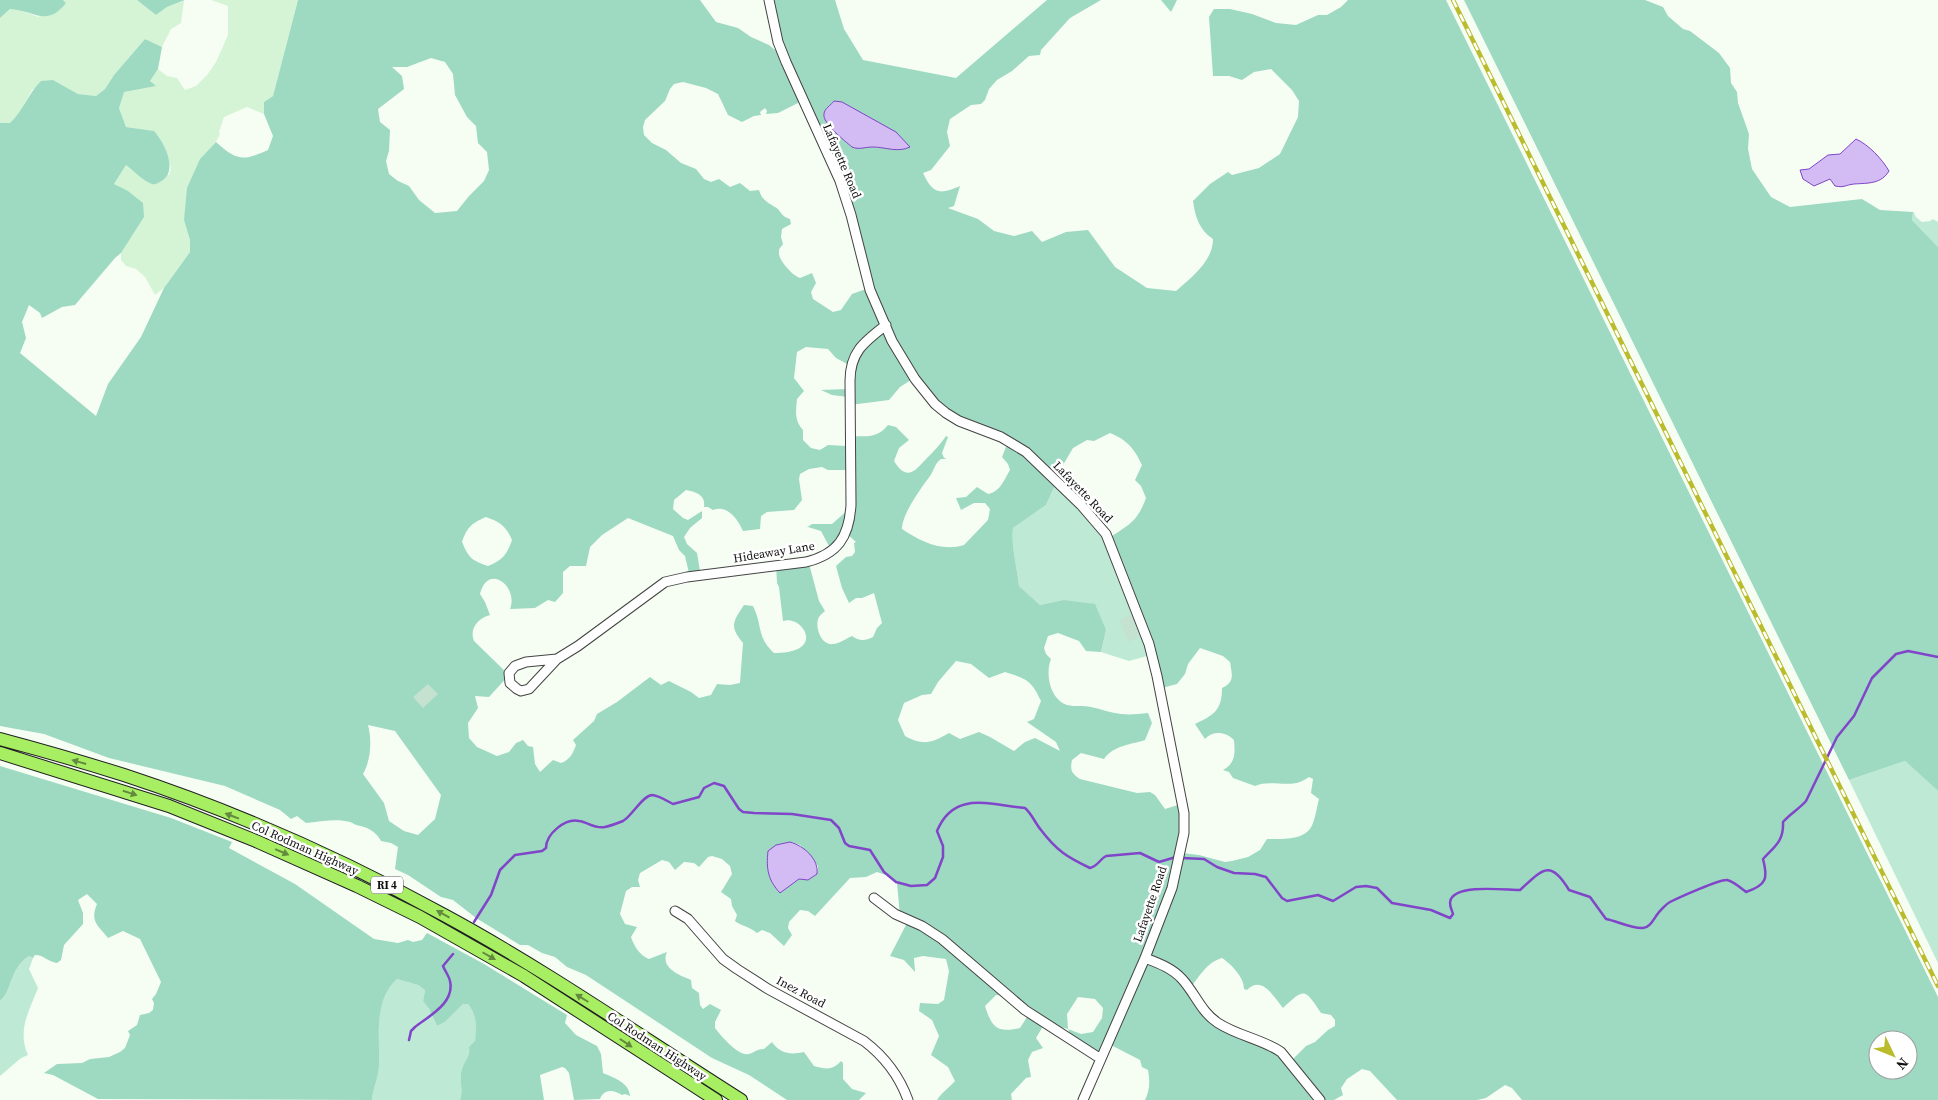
<svg xmlns="http://www.w3.org/2000/svg" width="1938" height="1100" font-family="'Source Serif 4',serif">
<rect width="100%" height="100%" fill="#f6fef4"/>
<!-- farmland -->
<path fill="#d5f4d5" d="M63 0H137L156 15 167 7 184 1 181 23 171 29 162 47 145 39 114 75 105 89 96 96 78 94 53 80 32 90 18 116 10 123H0V18L10 9H19L38 17 66 3Z
M211 0H298L273 96 264 102V114L247 107 224 117 219 132 220 134 216 142 200 159 184 220 190 240V252L164 288 155 295 145 277 136 269 126 266 121 260V253L126 244 144 217 114 184 126 165 140 176 169 175 171 168 166 151 153 131 126 127 119 108 123 92 155 86 150 81 158 69 167 76 177 78 185 90 196 86 207 75 216 62 228 35V6Z"/>
<!-- green -->
<path fill="#bee9d5" d="M1913 211 1916 217 1922 222 1930 221 1933 219 1938 222V247L1912 220Z
M1057 481 1109 538 1148 655 1147 656 1129 661 1101 652 1106 630 1063 600 1040 605 1019 586C1017 566 1011 547 1013 528L1046 505Z
M1905 761 1938 791V963L1849 780Z
M29 956 33 958 29 969 38 988C29 1011 17 1031 28 1055L21 1058 0 1076V1001C13 990 9 969 29 956Z
M397 979 418 985 425 990 423 1001 429 1009 437 1026 445 1022 463 1004H468C481 1022 478 1040 468 1059 466 1062 463 1066 462 1069 458 1078 464 1089 460 1100H372C373 1088 379 1077 379 1065 380 1033 372 1004 397 979Z"/>
<!-- forest -->
<path fill="#9ed9c2" fill-rule="evenodd" d="M0 0H63L66 3C46 28 34 10 10 9L0 18Z
M137 0H185L167 7 156 15Z
M298 0H700L716 22 738 28 751 37 769 45 781 55 770 0H835L844 29 863 60 956 78 1047 0H1101L1070 18 1041 50 1040 55 1029 56 1012 71 997 80 989 89 985 100 981 104 971 105 950 119 947 132 950 146 931 170 923 173C933 194 939 195 960 186L954 206 948 208 978 219 994 231 1014 236 1032 231 1042 242 1066 232 1088 230 1115 267 1147 288 1176 291C1192 277 1213 261 1213 239 1199 230 1195 216 1193 201L1210 184 1228 172 1232 175 1259 168 1280 154 1298 117 1299 101 1292 90 1271 69 1254 72 1242 80 1229 76H1213L1209 17 1214 9H1230L1252 14 1276 23 1296 25 1318 15H1327L1341 7 1348 0H1446L1938 997V1100H1522L1512 1088 1505 1085 1486 1098 1477 1100H1397L1370 1071 1362 1069 1347 1079 1341 1088 1343 1095 1334 1100H1145C1150 1090 1150 1081 1148 1070L1142 1067 1140 1060 1109 1044 1103 1055 1073 1041 1068 1029 1045 1023 1036 1038 1043 1048 1032 1052 1028 1060 1031 1077 1026 1078 1011 1094 1012 1100H937C942 1092 949 1088 955 1081L948 1067 931 1055 939 1036 932 1020 919 1011 920 1003 938 1004 944 1000 949 971 946 959 923 956 914 958 915 972 904 960 890 956 908 921 900 916 897 883 889 876 877 872 866 877 850 878 815 916 808 911 800 910 789 922 788 928 792 935 784 946 770 933 762 930 757 933C749 926 741 926 735 921L737 915 732 906 731 899 721 892 732 874 730 866 722 859 712 856 708 857 699 867 694 863 684 862 675 870 669 862 662 860 640 873 638 880 640 887H632L626 891 620 914 625 924 637 927 631 937C634 946 640 956 649 959L667 952C660 968 679 975 691 980L692 988 699 993 700 1005 703 1009 710 1004 721 1010 715 1022V1028C721 1036 739 1057 749 1054 755 1052 757 1049 764 1049L772 1042C780 1054 791 1055 804 1052L814 1066C826 1069 832 1071 841 1061L843 1063V1079L852 1089 866 1093 859 1100H787L749 1075 712 1058 586 975 567 967 555 957 542 953 528 945H520L476 918 453 900 441 897 408 875 395 869 398 847 391 843 381 841C377 833 369 828 361 826 357 826 353 823 350 822 336 818 320 822 306 823L297 816 291 819 280 810 225 786 109 758 44 734 0 726V123H10C23 111 28 94 41 81L53 80 78 94 96 96 105 89 114 75 145 39 162 47 158 69 150 81 156 86 124 92 119 108 126 127 154 131C164 142 178 169 163 180 159 182 157 185 152 184 143 181 134 171 126 165L114 184 128 191 143 203 144 217 121 253 115 258 75 305 62 307 42 318 40 313 29 305 22 322 26 338 20 353 96 416 108 384 141 337 164 288 190 252V240L184 220 187 188 200 159 216 142C237 161 243 161 268 150L273 136 264 114V102L273 96ZM431 58 445 62 453 74 455 95 467 117 476 126 478 143 487 152 489 170 484 181 469 196 457 211 435 213 419 200 409 186 398 181 389 174 386 161 389 151 390 130 380 122 378 109 404 89 402 76 392 67H407ZM683 82 706 88 718 94 728 115 742 122 754 116 761 115 760 112 765 108 767 111 766 114 778 113 802 101 853 216 869 288 852 294 841 310 833 312 813 299 811 292 816 283 812 273 800 278C793 276 777 259 779 251 779 248 782 246 783 244L781 237 782 229 791 224 790 219C780 216 782 211 775 207 767 202 762 200 759 190L750 191 740 183 730 187 719 179 711 182 704 179 696 169 681 163 666 150 652 143 644 135 643 127 645 120 665 101 670 89 674 84ZM806 347 828 349 836 358 849 365 847 389 821 390 832 395 848 397 850 405 889 400 900 387 914 378 952 417 1008 442 1002 457 1008 464 1010 470C1004 480 1000 492 988 494L977 487 966 497 956 498 961 510 974 503H985L990 509 988 520 964 545C941 552 920 541 902 529 902 514 921 488 930 476 934 470 935 463 941 459H945L946 458H944L942 453 948 437 946 436C940 445 934 451 927 458 915 471 907 482 894 461L899 448 909 440 896 427 888 425C877 439 866 436 849 436L846 446 828 445 820 450 811 448 803 440V430C794 420 796 411 797 399L804 391 794 378 797 352ZM1110 433C1127 440 1134 448 1142 465L1135 480 1141 486 1146 498C1137 522 1130 524 1109 538L1150 657 1158 689 1177 684 1185 674 1188 664 1200 648 1223 656 1230 662C1232 675 1235 682 1222 688 1222 710 1214 715 1195 724L1205 739C1213 730 1226 732 1234 740 1235 753 1236 763 1223 770L1229 772 1233 778 1255 786C1269 779 1288 788 1302 781 1305 780 1307 778 1309 777L1313 779 1311 793 1319 799C1317 806 1316 815 1313 823 1307 841 1283 839 1267 839L1260 850 1248 857 1232 861 1225 862 1199 855 1182 853 1181 804 1165 809 1155 795 1150 792 1137 793 1080 779C1071 773 1070 770 1072 760L1081 753 1104 759C1114 745 1130 745 1145 740L1152 723 1148 713C1139 714 1130 715 1121 714 1111 713 1101 709 1091 707 1083 705 1075 707 1067 705 1050 699 1045 674 1051 659L1046 654 1044 648 1048 636 1058 633 1079 641 1086 651 1101 652 1106 630 1095 604 1063 600 1040 605 1019 586C1017 566 1011 547 1013 528L1046 505 1057 481 1054 477 1063 465 1073 448 1087 440 1094 441ZM822 467 828 470H848L849 509 832 524H812L806 528 808 527 821 531 830 548 845 532 856 542 854 543 855 552 852 556 846 557 836 566 842 588 849 603 856 598H862L874 593 882 623 877 628 873 637C865 641 859 641 852 636 847 638 839 644 833 644 821 646 814 626 819 617 821 614 823 613 825 611L819 601 808 560 776 564 777 583 779 587 783 621C798 616 815 637 801 647 795 652 782 653 774 653 756 636 763 626 753 606L744 605C733 622 729 626 743 643L740 683 730 685 717 684 711 695 699 698 691 692 669 681 661 685 650 677 617 702 597 714 594 721 573 740 576 745C573 753 570 760 561 763L553 760 540 772 535 764 533 747 528 746 523 740 516 743 509 752 497 756 477 747 469 738 468 723 478 708 475 696 489 697 509 675 474 641C469 629 478 618 490 615L485 602 480 594C488 562 519 587 510 609L535 608 548 600 555 602 563 593V572L570 566H586L590 547 602 535 628 518 673 536 679 550 685 556 689 573 700 571 697 553 687 544 684 537 690 528 702 518V511L688 520 683 518 673 509 674 500 686 490C696 492 706 495 704 507H708L713 510C727 504 738 519 743 531L760 529 761 516 767 512 794 510 802 500 799 479 800 474 809 469ZM486 517C500 522 506 526 512 540 507 555 502 560 488 566 471 560 469 558 462 542 467 527 472 523 486 517ZM956 661 971 664 989 678 1005 672C1026 679 1031 679 1041 701L1034 719 1027 722 1056 742 1060 751 1035 738 1025 742 1014 751 990 737 979 732 960 739 949 733C932 743 923 746 905 736L898 720 904 703 922 695 931 694 938 682ZM368 725 395 731 441 795 435 819 418 835 404 831 389 821 384 803 363 774C371 760 372 740 368 725ZM790 842 800 845 818 866 817 874 808 880 799 879 776 845ZM1222 958C1232 965 1244 977 1244 989L1247 990C1262 975 1273 996 1283 1008 1305 987 1305 989 1321 1013L1331 1015 1335 1020V1026L1328 1030 1315 1042 1306 1046 1291 1061 1214 1020 1190 988C1200 976 1206 963 1222 958ZM996 995 1009 996 1029 1014 1020 1028C997 1033 992 1028 985 1006ZM1078 997 1095 999 1103 1008 1102 1018 1093 1032 1081 1034 1068 1029 1067 1014ZM1878 1040H1908V1070H1878Z
M1161 0H1177L1171 12Z
M1464 0H1645L1663 7 1668 16 1683 29 1690 31 1719 53 1730 68 1731 83 1737 92 1738 103 1749 134 1748 149 1752 169 1771 197 1790 207 1862 199 1880 210 1913 212 1912 220 1938 247V791L1905 761 1849 780Z
M0 766 171 818 232 842 229 848 295 884 374 939 398 943 408 940 413 942 422 940 427 933 484 964 567 1015 565 1023 576 1035 597 1046 601 1054 603 1073C614 1078 629 1082 630 1096L625 1094 622 1095C615 1090 604 1088 600 1099L574 1100 569 1073 565 1068 562 1067 540 1075 544 1100H460C464 1089 458 1078 462 1069 465 1060 471 1057 469 1047L475 1041C477 1027 477 1016 468 1004H463L445 1022 437 1026 429 1009 423 1001 425 990 418 985 397 979C373 1002 380 1034 379 1065 379 1077 373 1088 372 1100L98 1099 53 1075 44 1073 57 1064 82 1063 90 1059 109 1057 120 1052 125 1048 130 1035 128 1031 137 1025 140 1015 149 1013 153 1010 154 1003 152 999 156 994 161 982 140 939 123 931 108 938C97 925 90 921 97 904L87 894 78 900 83 913V924L64 945 61 960 57 963C48 962 44 955 35 955L33 958 29 956C9 969 13 990 0 1001Z"/>
<!-- cemetery -->
<path fill="#c5e1cf" d="M1132 614 1139 637 1128 642 1120 620Z
M428 684 438 694 423 708 413 697Z"/>
<!-- water -->
<path fill="#d3bbf4" stroke="#8045c8" d="M834 101 842 102 896 132 910 147C898 153 885 147 873 147 865 147 859 150 852 147 845 141 822 123 824 114 824 109 831 105 834 101Z
M1856 139C1869 145 1882 159 1889 171 1881 184 1869 183 1854 184 1845 185 1845 188 1835 186L1830 179 1814 186 1803 179 1800 170 1809 169 1828 155 1840 154Z
M790 842C804 846 819 859 817 874L808 880 799 879 780 893C768 880 766 869 768 851L776 845Z"/>
<g fill="none" stroke-linecap="round" stroke-linejoin="round">
<!-- stream -->
<path stroke="#8045c8" stroke-width="2.5" d="M1182 858 1204 859 1217 867 1234 873 1255 874 1266 877 1282 898 1287 901 1318 895 1333 901 1356 887 1366 886 1377 888 1392 903 1431 910 1450 918 1453 914C1452 910 1448 904 1451 899 1459 884 1504 890 1520 890 1542 870 1550 858 1569 890L1590 897 1606 919C1617 921 1632 929 1643 928 1652 927 1655 915 1661 910 1664 907 1666 904 1670 902 1678 898 1720 879 1727 880 1733 881 1741 888 1746 892 1767 885 1768 878 1763 859 1775 846 1784 841 1783 822 1790 814 1799 809 1806 801L1837 737 1854 716 1872 678 1896 654 1908 651 1938 657
M474 922 491 895 500 870 515 855 542 851 546 848C546 834 565 818 579 821 588 822 594 829 605 827 610 826 618 823 623 821 632 816 642 796 652 795 658 795 667 801 673 804L699 797 704 788 714 783 724 786 739 809 743 812 754 813 792 814 831 820 839 828 845 843 849 846 870 850 884 872 896 882 911 886 927 885 935 878 943 857V846L937 831C954 790 989 805 1025 808 1032 814 1035 823 1041 830 1057 851 1067 857 1090 868 1098 866 1100 859 1106 856L1140 853 1159 862 1176 857
M409 1040 411 1031 415 1027C429 1016 455 1003 450 981 449 976 445 971 443 966L453 954"/>
<defs>
<path id="minor" d="M769 0 778 42 786 62 840 181 851 215 870 290 892 341 915 379 935 404 946 413 959 421 1001 437 1026 452 1081 505 1106 534 1149 644 1157 676 1184 813V833L1172 888 1145 958 1083 1100
M557 659 526 662 515 666 509 673 510 683 517 689 521 691 529 689 557 659 578 646 665 582 687 577 806 562C838 554 849 537 851 505L850 381C850 352 864 342 886 325
M874 898 895 914 922 926 942 939 1025 1010 1101 1059
M675 911 688 919 723 959 737 969 768 989 864 1041C885 1057 899 1075 908 1100
M1145 958C1158 963 1172 968 1182 979 1195 993 1201 1012 1218 1023 1238 1036 1262 1039 1281 1052L1320 1100"/>
<path id="highway" d="M0 739C41 750 83 762 124 775 234 811 342 859 444 915 546 970 643 1038 741 1100
M0 753 169 806 256 841 357 886 420 917 524 976 716 1100"/>
</defs>
<!-- minor casing -->
<use href="#minor" stroke="#434343" stroke-width="11"/>
<!-- highway casing -->
<use href="#highway" stroke="#212121" stroke-width="14"/>
<!-- minor -->
<use href="#minor" stroke="#fff" stroke-width="9"/>
<!-- highway -->
<use href="#highway" stroke="#a7ee63" stroke-width="12"/>
<defs>
<path id="rail" d="M1453 0 1938 986"/>
</defs>
<!-- rail casing -->
<use href="#rail" stroke="#bbbc2d" stroke-width="4.5"/>
<!-- rail -->
<use href="#rail" stroke="#fff" stroke-width="2.5" stroke-dasharray="8" stroke-linecap="butt"/>
</g>
<!-- one-way arrows -->
<defs><path id="oneway-solid" d="M-6-.8H1V-3.2L6.5 0L1 3.2V.8H-6Z" transform="scale(1.25)"/></defs>
<g fill="#638a3e">
<use href="#oneway-solid" transform="translate(79 762) rotate(-164)"/>
<use href="#oneway-solid" transform="translate(130 793) rotate(18)"/>
<use href="#oneway-solid" transform="translate(232 816) rotate(-159)"/>
<use href="#oneway-solid" transform="translate(282 852) rotate(23)"/>
<use href="#oneway-solid" transform="translate(443 914) rotate(-151)"/>
<use href="#oneway-solid" transform="translate(489 956) rotate(30)"/>
<use href="#oneway-solid" transform="translate(582 998) rotate(-148)"/>
<use href="#oneway-solid" transform="translate(626 1043) rotate(34)"/>
</g>
<g text-anchor="middle" stroke-width="5" stroke-linejoin="round" paint-order="stroke">
<!-- shield labels -->
<rect fill="#fff" stroke="#585858" stroke-width="1" x="371" y="876.5" width="32" height="17" rx="4"/>
<g font-size="11" font-weight="bold" fill="#101010">
<text x="387" y="889">RI 4</text>
</g>
<!-- street labels -->
<g font-size="12" fill="#101010" stroke="#fff">
<text transform="translate(842 161) rotate(67)" y="4">Lafayette Road</text>
<text transform="translate(1083 492) rotate(46)" y="4">Lafayette Road</text>
<text transform="translate(774 552) rotate(-9)" y="4">Hideaway Lane</text>
<text transform="translate(305 848) rotate(24)" y="4">Col Rodman Highway</text>
<text transform="translate(1150 904) rotate(-71)" y="4">Lafayette Road</text>
<text transform="translate(801 992) rotate(28)" y="4">Inez Road</text>
<text transform="translate(657 1046) rotate(33)" y="4">Col Rodman Highway</text>
</g>
</g>
<!-- north arrow -->
<g transform="translate(1893 1055) rotate(133)"><circle r="24" fill="#ffffff" stroke="#9f9f9f"/>
<path d="M0-4L9 19L0 12L-9 19Z" fill="#bbbc2d"/>
<text y="-8" font-size="14" font-weight="bold" text-anchor="middle" fill="#101010">N</text>
</g>
</svg>
